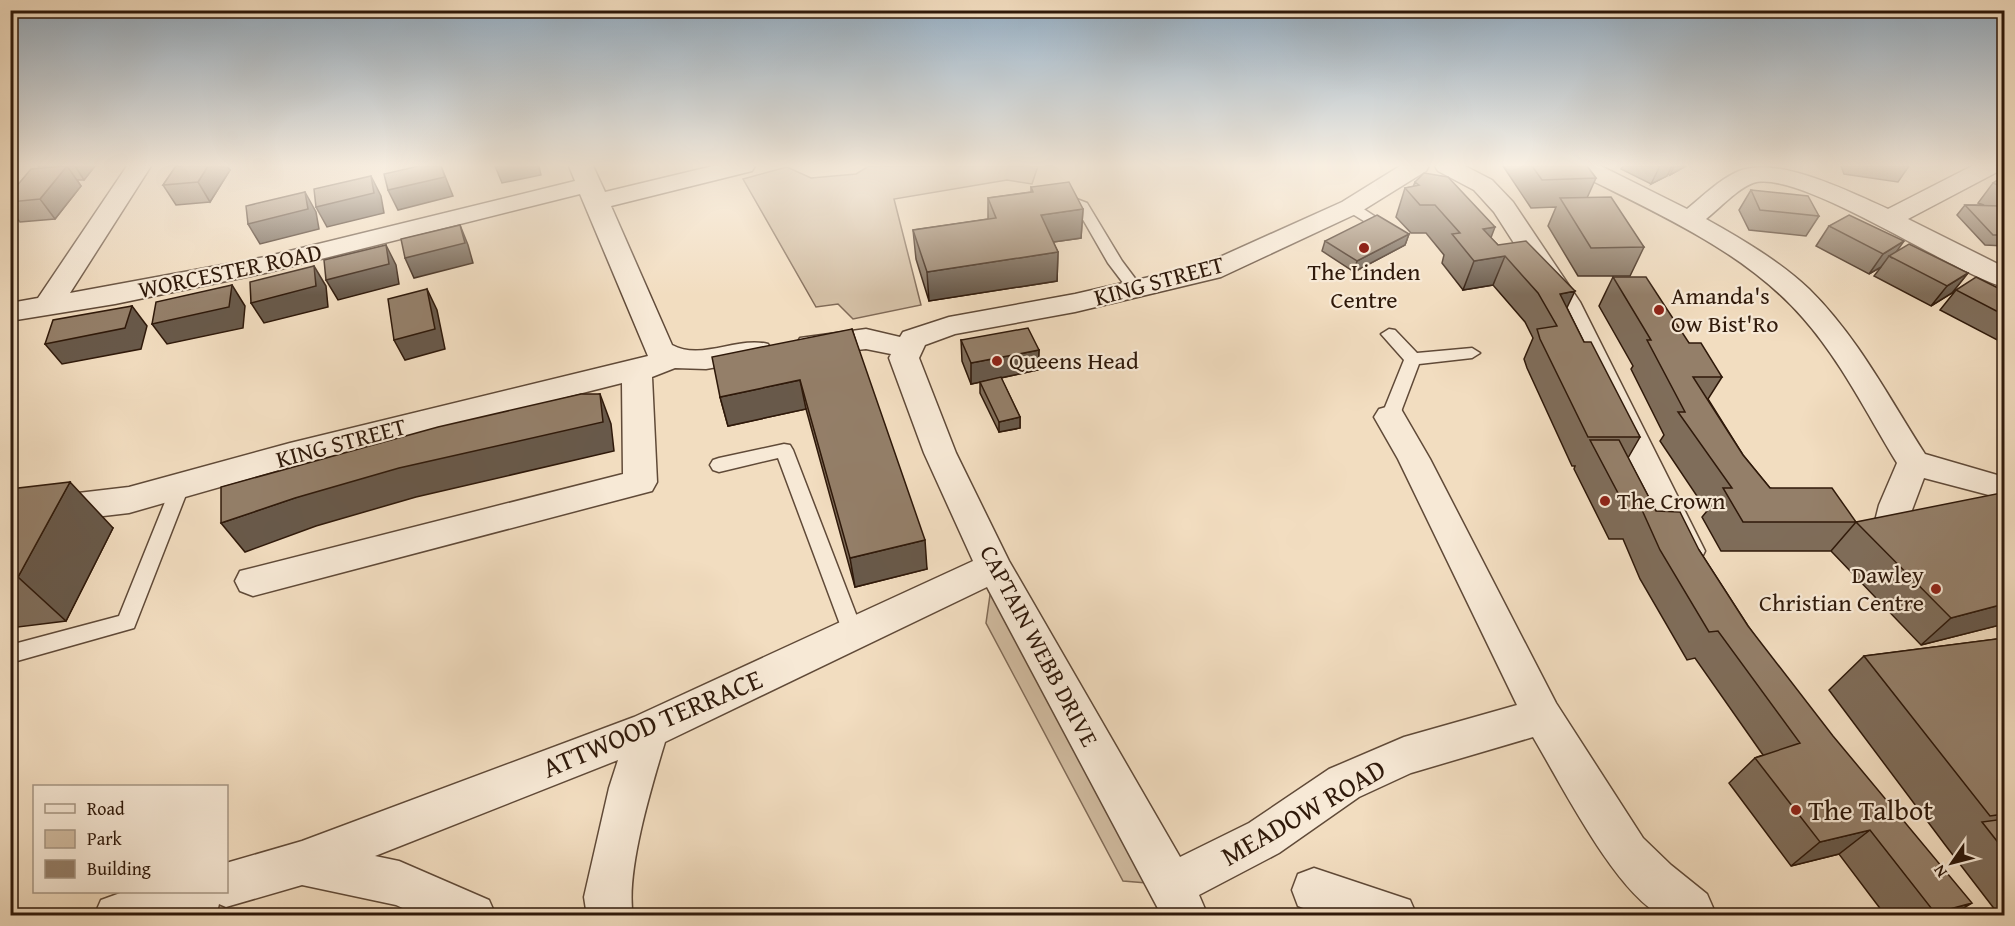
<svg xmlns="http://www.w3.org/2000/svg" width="2015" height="926" font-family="'Gentium Book Plus',serif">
<rect width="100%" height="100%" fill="#f2ddc0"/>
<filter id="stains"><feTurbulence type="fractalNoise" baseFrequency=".00333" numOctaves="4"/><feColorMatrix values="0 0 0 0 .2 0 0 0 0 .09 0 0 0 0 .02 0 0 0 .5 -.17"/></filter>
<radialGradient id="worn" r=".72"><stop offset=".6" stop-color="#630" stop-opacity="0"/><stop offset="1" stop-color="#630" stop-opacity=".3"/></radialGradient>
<!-- green -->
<path fill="#d1bca1" stroke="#806a56" stroke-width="1.5" d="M869 166H1038L1032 184 1007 180 894 199 921 305 853 319 838 304 816 307 743 179 787 167 811 178 856 174Z
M994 567 1171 885 1214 915H1185L1171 885 1123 881 986 623Z"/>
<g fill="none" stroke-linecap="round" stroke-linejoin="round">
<defs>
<path id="lane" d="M1055 197 1074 198 1087 203 1122 261 1143 289 1140 292H1130L1108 263 1077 209 1050 204 1048 201Z
M1351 203 1356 204 1397 231 1390 235 1385 234 1346 210 1344 207Z
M1389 329 1395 330 1417 353 1472 348 1480 353 1472 358 1419 364 1399 417 1390 423 1381 417 1404 360 1381 334Z
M784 444 790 445 793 450 864 635 861 641 854 644 847 641 844 635 778 458 719 472 713 470 710 465 713 460 719 458Z
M180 480 186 482 189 487 134 628 10 663V645L119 616 171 487 174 482Z"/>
<path id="street" d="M127 166H151L70 293 265 257 575 181 569 166H593L605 192 713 166H755L752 171 611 206 672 345C701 361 738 336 768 344L772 351 768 358 706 369 675 368 652 377 657 482 652 491 253 596 240 591 235 581 240 571 623 474 622 383 290 467 129 513 10 527V501L129 487 290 443 648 356 580 194 265 273 115 304 10 321V303L38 298Z
M1400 166H1429L1426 171 1360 212 1221 277 1075 312 955 334 925 345 919 358 956 453 1009 561 1180 857 1249 823 1329 769 1404 737 1517 705 1398 459 1374 417 1379 409 1390 406 1401 409 1430 459 1556 703 1643 838 1671 865 1707 894 1714 910 1711 916C1700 916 1670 919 1661 915 1615 892 1560 782 1533 737L1411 773 1359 797 1279 853 1199 895 1208 916H1162L987 587 665 742C652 785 625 873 633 916H587L584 897 609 788 618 760 375 856 399 861 489 900 496 916H420L396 905 302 885 226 907 219 904 218 908 198 916H94L101 900 123 892H226V863L302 841 634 717 973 561 924 453 889 358 891 354 866 349 811 355 800 352 796 345 800 338 866 329 900 337 903 332 949 317 1075 294 1202 265 1342 202Z
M1435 166H1465L1492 180 1513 202 1580 302 1705 551 1700 561 1687 565 1674 561 1552 302 1494 212 1474 190 1438 171Z
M1570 166H1601L1687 209C1703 196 1720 179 1739 171 1777 155 1852 193 1888 209L1972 166H2002L1999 171 1908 219 2004 267V287C1952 273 1799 168 1753 183 1737 189 1720 208 1706 219 1742 239 1779 261 1809 289 1857 336 1889 398 1925 454L2004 477V499L1924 478 1903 534 1891 538 1879 534 1874 525 1879 505 1897 463C1867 414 1841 361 1803 318 1743 249 1653 212 1573 171Z
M1314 868 1410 900 1417 916H1324L1298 906 1292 890 1298 874Z"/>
</defs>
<!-- lane casing -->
<use href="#lane" stroke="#604a38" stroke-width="3"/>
<!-- street casing -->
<use href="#street" stroke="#604a38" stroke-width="3"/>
<!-- lane -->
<use href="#lane" fill="#f7e9d6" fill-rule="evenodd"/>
<!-- street -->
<use href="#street" fill="#f7e9d6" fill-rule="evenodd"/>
</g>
<!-- wall -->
<path fill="#7f6d5a" stroke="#2f190a" stroke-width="1.5" d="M38 166H95L84 180H77L81 186 55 219 20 222 10 210V194L40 168Z
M176 166H227L230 170 210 202 176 205 163 185Z
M1503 166H1587L1596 178 1587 198 1644 247 1630 276H1578L1548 226 1556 207 1531 208Z
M1623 166H1686L1670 175 1668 174 1667 176 1651 184 1621 169Z
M1841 166H1909L1898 182 1844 174Z
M2004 176V246L1985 245 1957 215 1965 205H1984L1978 203 1993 183Z
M1415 182 1491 238 1498 245 1567 308 1584 342 1640 437 1628 458 1656 511 1699 550 1748 626 1952 915H1885L1839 854 1791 866 1729 783 1755 758 1763 755 1695 658 1687 660 1640 579 1623 539H1609L1574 469 1575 466H1572L1527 368 1524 359 1533 338 1525 322 1493 285 1463 290 1442 263 1444 255 1426 233H1411L1396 217 1405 188 1413 187Z
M1031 187 1083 209 1081 238 1053 242 1058 252 1057 281 929 301 916 259 913 230 988 219V198L1031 192Z
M1751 190 1819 216 1806 236 1749 230 1739 210Z
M1829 226 1897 251 1968 273 1952 293 1931 306 1874 276 1881 267 1869 274 1816 246Z
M1409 234 1405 245 1354 272 1322 251 1325 241Z
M1613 277 1689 343 1722 377 1708 399 1743 455 1770 488 1856 522 1831 551H1721L1702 517 1707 511 1660 441 1664 435 1631 369 1633 366 1599 306Z
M1956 290 2004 291V340L2001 342 1940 310Z
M852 329 927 569 855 587 806 409 728 426 720 397Z
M961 340 1039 350 1038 370 1001 378 1020 417V428L999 432 980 393V382L988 380 971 384 962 361Z
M10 489 113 528 66 621 10 628Z
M1856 522 2004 624 1921 645 1831 551Z
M2004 638V915H1999L1946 846 1829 690 1864 656Z"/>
<!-- shaded-wall -->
<path fill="#68594a" stroke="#2f190a" stroke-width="1.5" d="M67 166 81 186 55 219 40 199Z
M75 166H95L84 180Z
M208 166H227L230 170 210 202 198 182Z
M441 166 453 196 398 210 388 190Z
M495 166H539L541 175 502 183Z
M1660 166H1672L1667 176 1651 184Z
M1674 166H1686L1670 175Z
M371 176 381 196 384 213 327 227 316 207Z
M305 192 316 212 319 229 260 244 248 224Z
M1083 209 1081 238 1040 244 1041 215Z
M460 225 468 245 473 263 414 278 405 258Z
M1495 227 1484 256 1483 229Z
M1409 234 1405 245 1354 272 1357 261Z
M1904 241 1892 258 1889 256 1881 267 1869 274 1883 254Z
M386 245 396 265 399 284 338 300 326 280Z
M1058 252 1057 281 929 301 927 272Z
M1505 256 1493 285 1463 290 1474 261Z
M314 266 326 286 328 307 264 323 251 303Z
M1968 273 1952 293 1931 306 1947 286Z
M232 285 245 306 243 328 167 344 152 324Z
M427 289 437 310 445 349 405 360 394 340Z
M1575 291 1561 320 1560 294Z
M132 306 147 326 141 349 62 364 45 344Z
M1039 350 1038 370 971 384V363Z
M800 380 806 409 728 426 720 397Z
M600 394 611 424 614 451 416 497 316 526 245 552 221 523Z
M1020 417V428L999 432V422Z
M70 482 113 528 66 621 18 577Z
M925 540 927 569 855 587 850 558Z
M2004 604V624L1921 645 1951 618Z
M1870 830 1839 854 1791 866 1820 842Z
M1972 903 1952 915H1931L1935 913Z"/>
<!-- building -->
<path fill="#947f69" stroke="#2f190a" stroke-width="1.5" d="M67 166 40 199 10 202V194L31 169Z
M176 166H208L198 182 163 185Z
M419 166H441L445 177 388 190 384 174Z
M1532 166H1587L1596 178 1542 180Z
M1424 173 1448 177 1495 227 1483 229 1498 245 1526 241 1575 291 1560 294 1584 342H1591L1640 437H1588L1540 339 1537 329 1557 326 1538 293 1505 256 1474 261 1452 234 1460 233 1435 205H1420L1405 188 1419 185 1415 182Z
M371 176 374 193 316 207 314 189Z
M2004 176V188L1993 183Z
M1069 182 1083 209 1041 215 1058 252 927 272 913 230 996 218 988 198 1033 192 1031 187Z
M1751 190 1808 196 1819 216 1760 210Z
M305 192 308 209 248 224 246 206Z
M1611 197 1644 247 1591 248 1560 198Z
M1965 205 2000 206 2004 210V235H1993Z
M1377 215 1409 234 1357 261 1325 241Z
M1849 215 1904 241 1883 254 1829 226Z
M460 225 465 243 405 258 401 239Z
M1909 244 1968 273 1947 286 1889 256Z
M386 245 389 264 326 280 324 260Z
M314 266 316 286 251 303 250 282Z
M1613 277H1646L1689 343H1701L1722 377H1693L1743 455 1770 488H1832L1856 522H1743L1723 488H1732L1678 412H1685L1647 340H1651Z
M1976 277 2004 291V315L1956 290Z
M232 285 229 307 152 324 156 302Z
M427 289 435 329 394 340 388 299Z
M132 306 125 328 45 344 53 320Z
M1028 328 1039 350 971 363 961 340Z
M852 329 925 540 850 558 800 380 720 397 712 357Z
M1001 377 1020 417 999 422 980 382Z
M581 394H600L603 422 399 468 295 498 221 523V487L438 427Z
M1590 440H1619L1656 511 1680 512 1699 550 1748 626 1833 736 1972 903 1935 913 1870 830 1820 842 1755 758 1800 743 1718 631 1709 632 1660 550 1642 510H1627Z
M70 482 18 577 10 578V489Z
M2001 493 2004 497V604L1951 618 1856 522Z
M2004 638V814L1990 816 1864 656Z
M2004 819V850L1982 822Z"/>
<!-- sky -->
<linearGradient id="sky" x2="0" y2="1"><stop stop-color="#91aabf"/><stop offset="0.56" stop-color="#f9f0e3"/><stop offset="1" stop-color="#f9f0e3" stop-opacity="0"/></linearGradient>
<rect width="2015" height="295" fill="url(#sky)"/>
<!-- markers -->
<g fill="#8f2418" stroke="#f7e9d6" stroke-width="2">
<circle cx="1364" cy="248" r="6"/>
<circle cx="1659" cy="310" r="6"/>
<circle cx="997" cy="361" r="6"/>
<circle cx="1605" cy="501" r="6"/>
<circle cx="1936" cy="589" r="6"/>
<circle cx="1796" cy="810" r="6"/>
</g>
<g text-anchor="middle" stroke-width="4.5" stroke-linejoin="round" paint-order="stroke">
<!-- street labels -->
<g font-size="24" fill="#2f190a" stroke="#f7e9d6">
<text transform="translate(230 271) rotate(-12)" y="8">WORCESTER ROAD</text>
<text transform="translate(1159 281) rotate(-15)" y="8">KING STREET</text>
<text transform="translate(341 443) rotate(-15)" y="8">KING STREET</text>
<text transform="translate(1039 646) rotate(62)" y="8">CAPTAIN WEBB DRIVE</text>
</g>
<!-- poi labels -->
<g font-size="24" fill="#2f190a" stroke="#f7e9d6" text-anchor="start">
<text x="1364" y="280" text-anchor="middle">The Linden<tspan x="1364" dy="28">Centre</tspan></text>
<text x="1671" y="304">Amanda's<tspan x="1671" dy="28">Ow Bist'Ro</tspan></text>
<text x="1009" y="369">Queens Head</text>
<text x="1617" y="509">The Crown</text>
<text x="1924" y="583" text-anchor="end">Dawley<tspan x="1924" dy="28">Christian Centre</tspan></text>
</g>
<!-- near-street labels -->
<g font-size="28" fill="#2f190a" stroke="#f7e9d6">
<text transform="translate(652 723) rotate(-23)" y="10">ATTWOOD TERRACE</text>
<text transform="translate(1303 812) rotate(-30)" y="10">MEADOW ROAD</text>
</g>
<!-- near-poi labels -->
<g font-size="28" fill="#2f190a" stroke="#f7e9d6" text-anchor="start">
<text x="1808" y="820">The Talbot</text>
</g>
</g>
<!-- margin -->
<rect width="2015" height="926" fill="none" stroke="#f2ddc0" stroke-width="36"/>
<rect x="12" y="12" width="1991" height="902" fill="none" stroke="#2f190a" stroke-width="3"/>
<rect x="18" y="18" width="1979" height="890" fill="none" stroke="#2f190a" stroke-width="1.5"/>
<!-- legend -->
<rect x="33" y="785" width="195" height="108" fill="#f7e9d6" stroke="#a79684" stroke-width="1.5"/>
<rect x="45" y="804" width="30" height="9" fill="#f7e9d6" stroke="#a79684" stroke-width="1.5"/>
<text x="87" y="815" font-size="18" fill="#2f190a">Road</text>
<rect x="45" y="830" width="30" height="18" fill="#d1bca1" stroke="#a79684" stroke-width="1.5"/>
<text x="87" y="845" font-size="18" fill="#2f190a">Park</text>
<rect x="45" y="860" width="30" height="18" fill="#947f69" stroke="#a79684" stroke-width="1.5"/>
<text x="87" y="875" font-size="18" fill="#2f190a">Building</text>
<!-- north arrow -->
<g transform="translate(1952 863) rotate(235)" stroke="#f7e9d6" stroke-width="4.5" paint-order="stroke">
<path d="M0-4.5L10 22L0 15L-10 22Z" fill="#2f190a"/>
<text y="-9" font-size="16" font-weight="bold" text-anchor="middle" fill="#2f190a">N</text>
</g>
<rect width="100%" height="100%" filter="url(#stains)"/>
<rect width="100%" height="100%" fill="url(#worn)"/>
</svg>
